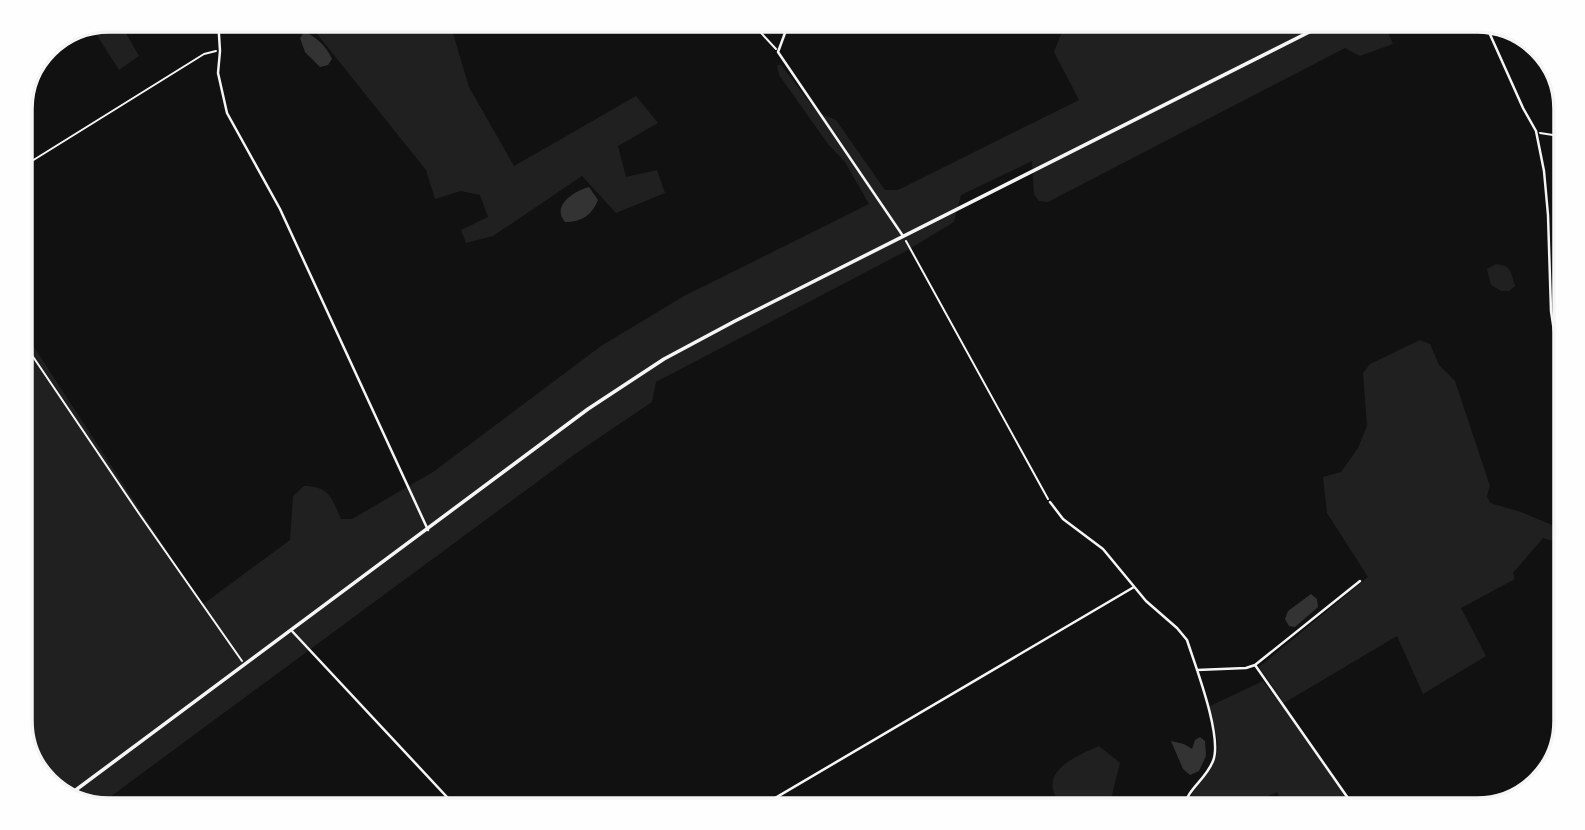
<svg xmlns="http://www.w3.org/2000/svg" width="1585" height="830" font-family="Barlow,sans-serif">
<rect width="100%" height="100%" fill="#111"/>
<!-- green -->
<path fill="#202020" d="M108 19H118L139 56 119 70 91 26Z
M305 19H470L452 30 469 87 514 166 636 96 658 123 618 146 626 177 657 170 665 193 616 213 582 176 493 236 466 243 461 230 488 217 480 195 461 191 435 199 426 170Z
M1067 19H1397L1386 27 1393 44 1360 56 1345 48 1048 202 1039 201 1034 194 1032 161 961 195 954 222 906 251 656 382 652 402 575 454 95 808 69 801 34 772 19 728V324L202 605 290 540 293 496 304 486C329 486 332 498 341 519H352L433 472 601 346 684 296 869 204 845 162 828 144 779 75 777 65H781L817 112 836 120 885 190H898L1079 100 1054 52Z
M1496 264 1506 266 1511 272 1515 286 1509 291H1501L1491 285 1487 269Z
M1420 340 1430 344 1439 365 1455 381 1490 486 1487 496 1490 503 1521 512 1552 525 1559 535 1553 541 1543 538 1513 573 1515 579 1461 608 1486 656 1423 694 1397 636 1284 703 1259 667 1368 577 1327 513 1323 477 1341 472 1358 448 1367 426 1363 373 1370 364Z
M1263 681 1357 808 1352 811 1286 810 1277 792 1236 811H1185C1186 801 1191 795 1197 787 1224 752 1221 747 1208 707Z
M1099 746 1120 763 1108 811H1064C1060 804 1055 797 1053 790 1048 766 1082 754 1099 746Z"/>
<!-- water -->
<path fill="#333" d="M304 32C316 36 327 47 332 59L328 65 320 67 305 52 300 38Z
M589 187 598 200C592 215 582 222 565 222 551 206 574 191 589 187Z
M1311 594 1317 599 1318 607 1295 627 1289 626 1285 619 1288 611Z
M1200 737 1205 741 1206 756 1199 771 1190 775 1183 769 1171 741 1184 744 1192 749 1195 740Z"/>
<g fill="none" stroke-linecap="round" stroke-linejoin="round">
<!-- path -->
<path stroke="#f5f5f5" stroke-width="2" d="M748 19 776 49
M1540 133 1566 137
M19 169 204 54 216 51
M906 241 1048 499
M19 336 140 515 242 661"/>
<!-- minor -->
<path stroke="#f5f5f5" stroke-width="2.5" d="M218 19 220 51 218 73 227 113 280 209 428 530
M795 19 785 33 778 52 903 236
M1484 21 1523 108 1536 131 1544 171 1548 215 1551 311 1563 391 1564 419 1559 476 1566 511
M1050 502 1063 519 1103 549 1146 601 1177 628 1187 640C1195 665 1223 737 1213 761 1205 781 1188 787 1182 811
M1566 531C1559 557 1550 567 1566 593
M291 630 460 811
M1255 665 1357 811
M1197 670 1246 668 1255 665 1360 581
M753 811 1134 587"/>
<!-- secondary -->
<path stroke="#f5f5f5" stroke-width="3.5" d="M65 798 588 409 664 359 735 321 1335 19"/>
</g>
<!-- crop -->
<path d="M0 0H1585V830H0ZM109 32H1477A77 77 0 0 1 1554 109V721A77 77 0 0 1 1477 798H109A77 77 0 0 1 32 721V109A77 77 0 0 1 109 32Z" fill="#fefefe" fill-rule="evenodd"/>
<path fill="none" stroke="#f5f5f5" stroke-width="3.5" d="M109 32H1477A77 77 0 0 1 1554 109V721A77 77 0 0 1 1477 798H109A77 77 0 0 1 32 721V109A77 77 0 0 1 109 32Z"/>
</svg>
